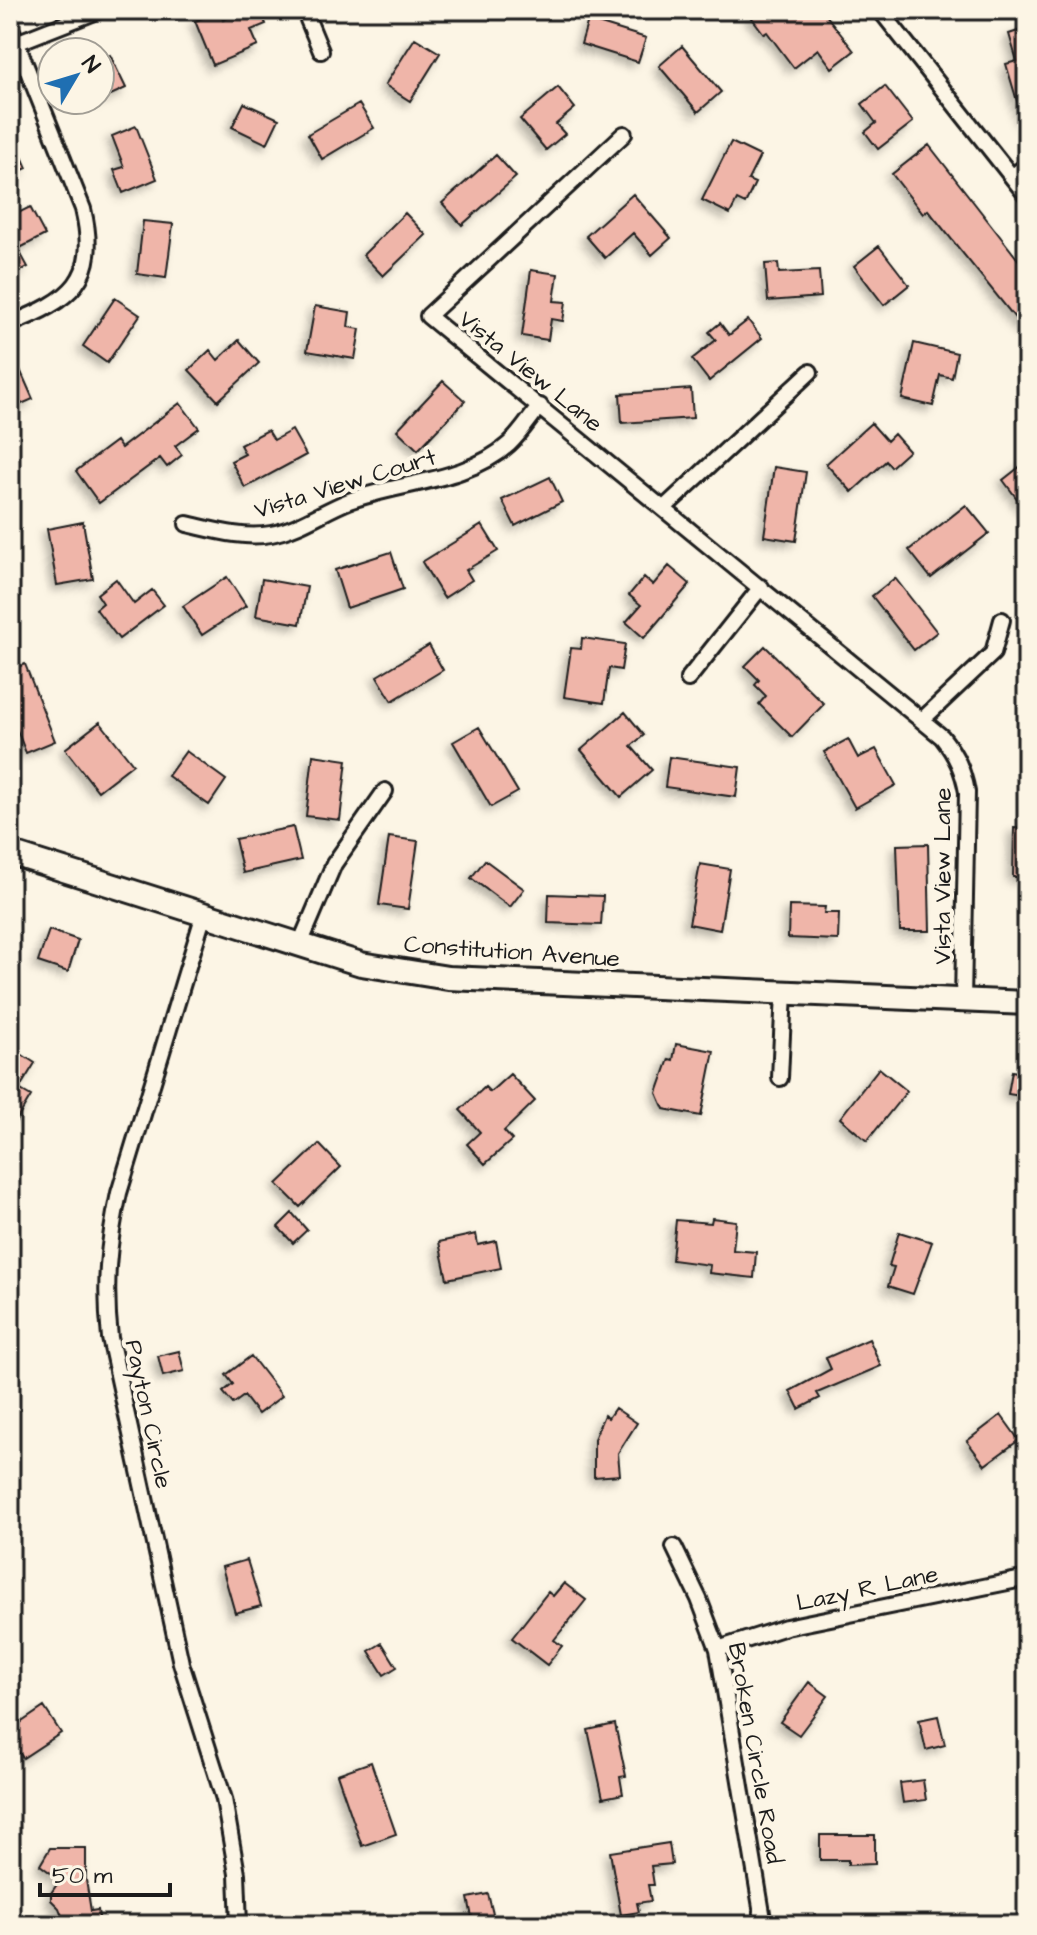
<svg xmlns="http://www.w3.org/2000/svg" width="1037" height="1935" font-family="'Architects Daughter',sans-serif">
<defs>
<filter id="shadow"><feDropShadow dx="-5" dy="5" stdDeviation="4" flood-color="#0004"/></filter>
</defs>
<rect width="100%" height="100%" fill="#fcf5e5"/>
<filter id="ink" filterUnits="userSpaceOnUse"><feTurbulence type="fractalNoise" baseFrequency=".0125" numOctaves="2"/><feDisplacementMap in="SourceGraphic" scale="16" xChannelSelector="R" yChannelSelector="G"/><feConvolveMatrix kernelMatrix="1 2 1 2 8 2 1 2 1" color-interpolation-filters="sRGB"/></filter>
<g filter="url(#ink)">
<!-- building -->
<path fill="#efb5a9" stroke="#1c1c1c" stroke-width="2" filter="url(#shadow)" d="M248 10H260L266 24 251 30 258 46 213 65 195 21 219 11 223 20Z
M746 10H822L854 51 832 68 818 49 794 68 767 32 764 34Z
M588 20 646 38 638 62 581 44Z
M1027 28V121H1023L1006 64 1017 61 1009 34Z
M415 38 440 53 410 101 385 85Z
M682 46 721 92 698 112 659 66Z
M110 55 126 88 100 100V60Z
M885 86 913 122 878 149 865 132 876 123 862 104Z
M558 87 575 108 556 124 565 134 546 150 520 119Z
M244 103 279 119 267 144 232 127Z
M359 104 374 128 322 159 308 134Z
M136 126 157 179 123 193 114 170 124 167 112 136Z
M10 129 27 168 10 176Z
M731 142 760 156 748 180 755 183 745 204 737 200 730 214 702 200Z
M929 145 1027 271V333L928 210 923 214 892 174Z
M496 155 516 177 462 225 442 203Z
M633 194 671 238 652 255 633 233 605 258 586 236Z
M30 207 45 235 18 249 28 267 10 276V217Z
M405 213 426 235 383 276 363 255Z
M143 221 173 224 166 278 137 274Z
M879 246 909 285 884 305 854 266Z
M778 263 779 273 819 271 821 297 768 301 765 264Z
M531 270 558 274 554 301 566 302 563 321 551 319 548 340 522 336Z
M115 298 140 315 107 363 83 346Z
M315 306 350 312 348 327 360 329 355 359 307 351Z
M748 320 762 338 709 381 692 359 716 340 709 332 720 323 729 335Z
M239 340 259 363 218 401 189 370 210 350 218 360Z
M914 343 957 353 952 378 940 375 933 406 902 399Z
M10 347 33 399 10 409Z
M443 381 465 401 418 450 397 430Z
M691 389 693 418 622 423 620 394Z
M180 403 199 428 175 446 182 455 167 467 160 458 99 503 76 471 116 441 121 448Z
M871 423 887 441 894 434 909 451 891 467 886 461 852 492 826 464Z
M268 430 274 440 292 430 306 455 245 488 231 461 245 454 240 445Z
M1027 461V512L1003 480Z
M774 467 806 472 796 541 764 536Z
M550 477 562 502 515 526 502 500Z
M966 505 989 533 931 578 909 550Z
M83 522 93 579 57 585 47 529Z
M482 525 498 551 466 570 472 580 444 598 422 562Z
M391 552 403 589 347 608 335 570Z
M669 566 690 584 644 638 626 622 641 605 629 595 644 577 653 585Z
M227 577 246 606 202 635 183 606Z
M895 578 937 632 914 650 872 596Z
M116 579 134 604 152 590 164 605 119 639 96 609 103 603 97 594Z
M262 579 307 587 300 624 256 616Z
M582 638 625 644 621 670 609 668 604 703 564 697 571 648 581 649Z
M429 645 443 670 392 701 377 676Z
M765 646 824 704 792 737 759 704 766 696 755 685 759 680 745 666Z
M25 664 55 741 26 753 10 712V670Z
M625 712 644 735 631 746 652 770 621 797 581 750Z
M100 722 133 764 98 791 65 749Z
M479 727 518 792 491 807 453 742Z
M848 739 858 758 876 749 896 785 855 808 824 752Z
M186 751 226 780 209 805 168 776Z
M313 755 347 760 340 820 306 816Z
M669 757 740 767 736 797 665 787Z
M293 827 301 860 243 873 235 839Z
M1014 828 1027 829V877H1013Z
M389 837 418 841 408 909 379 905Z
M928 844 930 931H900L897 845Z
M485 860 524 889 510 907 471 878Z
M700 864 730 869 720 930 689 924Z
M549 894 603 896 601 925 548 923Z
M789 906 825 907 824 913H839L838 940 788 938Z
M49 930 78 940 68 972 38 962Z
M676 1044 714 1051 701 1116 664 1109 657 1093 669 1059 673 1060Z
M10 1047 35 1063 19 1089 31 1096 10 1131Z
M879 1068 907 1091 867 1141 840 1118Z
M1012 1071 1027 1074V1097L1008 1094Z
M510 1074 535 1101 504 1131 512 1140 485 1164 467 1144 480 1132 460 1110 485 1087 490 1092Z
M319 1144 341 1167 300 1207 277 1184Z
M292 1213 307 1230 293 1243 278 1227Z
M712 1218 736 1221 733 1250 756 1252 754 1278 709 1273 710 1265 672 1260 676 1220 711 1223Z
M899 1232 932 1242 913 1294 888 1286 894 1267 889 1266Z
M476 1234 478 1245 496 1241 501 1268 447 1279 439 1242Z
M869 1339 881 1366 817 1393 820 1398 799 1409 790 1391 831 1369 826 1358Z
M179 1351 184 1371 163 1376 158 1356Z
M251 1356 282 1396 258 1414 244 1396 233 1404 223 1392 233 1384 226 1375Z
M615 1408 637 1423 618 1453 620 1475 594 1477V1439L604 1415 608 1418Z
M1001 1415 1019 1440 985 1465 967 1441Z
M247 1560 261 1606 235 1613 222 1567Z
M564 1583 586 1600 554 1640 562 1646 547 1665 512 1638 548 1592 553 1596Z
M382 1643 397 1667 384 1675 369 1651Z
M809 1682 828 1696 799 1735 780 1722Z
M44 1707 61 1733 23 1758 10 1739V1730Z
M938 1716 945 1745 926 1750 919 1720Z
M615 1724 626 1776 620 1777 623 1794 603 1798 588 1730Z
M371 1762 396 1834 362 1846 337 1774Z
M923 1780 926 1800 903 1803 900 1783Z
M820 1835H875V1864L848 1865V1860H820Z
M669 1843 672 1864 651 1866 654 1885H648L651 1901 637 1903 639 1912 621 1915 610 1852Z
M50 1848H86V1880L91 1911 98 1910 100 1925H54L53 1917 62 1916 59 1908 51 1900V1893L60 1880 40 1865Z
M488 1894 494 1918 473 1922 468 1898Z"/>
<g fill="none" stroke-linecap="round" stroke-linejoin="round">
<defs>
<path id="minor" d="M304 10 321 51
M880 10 1027 196
M10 26 83 209C100 281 70 300 10 324
M11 45 100 10
M624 134 428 316 942 737C956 755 963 770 967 792L963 1000
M1012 177 1027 165
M664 508 810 372
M187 524C214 530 243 539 271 534 299 529 323 511 349 501 400 482 467 482 509 444 521 433 530 418 540 406
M688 679 761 587
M923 719 993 653 1002 620
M204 914 119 1193C108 1244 104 1285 110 1338L181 1663 224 1799 237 1874 239 1925
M300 944 334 864 385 791
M780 1078 784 992
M674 1547 699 1599 718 1649 764 1925
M718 1649 786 1627 1027 1578"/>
<path id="primary" d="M10 853 361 964 448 978 1027 1003"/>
</defs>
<!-- minor casing -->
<use href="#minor" stroke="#1c1c1c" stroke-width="20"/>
<!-- primary casing -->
<use href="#primary" stroke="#1c1c1c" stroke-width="28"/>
<!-- minor -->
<use href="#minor" stroke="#fcf5e5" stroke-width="14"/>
<!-- primary -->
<use href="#primary" stroke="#fcf5e5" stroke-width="22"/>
</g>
</g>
<g text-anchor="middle" stroke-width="8" stroke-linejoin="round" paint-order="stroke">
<!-- street labels -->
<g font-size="24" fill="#1c1c1c" stroke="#fcf5e5">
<text transform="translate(531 371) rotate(39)" y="8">Vista View Lane</text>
<text transform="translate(345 483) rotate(-17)" y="8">Vista View Court</text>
<text transform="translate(942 876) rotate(-90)" y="8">Vista View Lane</text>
<text transform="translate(512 951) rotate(4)" y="8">Constitution Avenue</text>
<text transform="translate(149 1414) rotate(78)" y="8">Payton Circle</text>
<text transform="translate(867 1588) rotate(-12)" y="8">Lazy R Lane</text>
<text transform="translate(756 1753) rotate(80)" y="8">Broken Circle Road</text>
</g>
</g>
<!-- margin -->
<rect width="1037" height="1935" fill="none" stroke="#fcf5e5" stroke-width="40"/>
<rect x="20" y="20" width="997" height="1895" fill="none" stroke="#1c1c1c" stroke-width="3" filter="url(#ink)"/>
<!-- north arrow -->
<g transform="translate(76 76) rotate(52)"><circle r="38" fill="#fcf5e5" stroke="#a29e95" stroke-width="2"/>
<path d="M0-6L14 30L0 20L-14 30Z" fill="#1f6fb2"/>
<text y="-12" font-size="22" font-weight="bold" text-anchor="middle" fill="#1c1c1c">N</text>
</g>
<!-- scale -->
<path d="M40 1883v12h130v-12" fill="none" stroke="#1c1c1c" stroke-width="4"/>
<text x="52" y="1883" font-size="24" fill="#1c1c1c" stroke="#fcf5e5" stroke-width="6" paint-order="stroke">50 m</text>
</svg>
